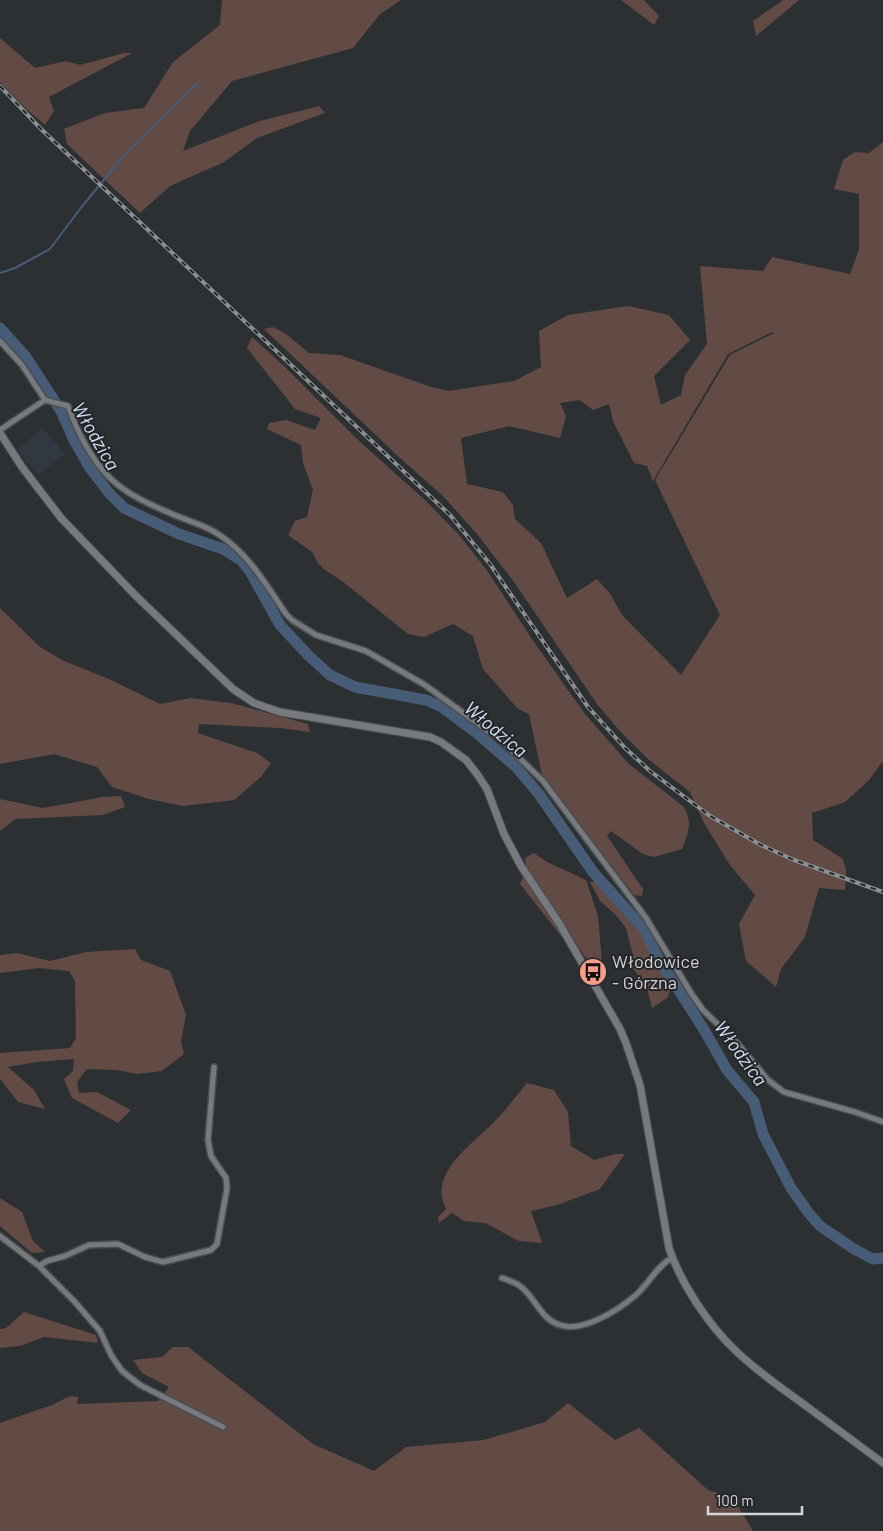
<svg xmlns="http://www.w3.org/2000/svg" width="883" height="1531" font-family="Barlow,sans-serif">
<rect width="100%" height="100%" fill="#2d3033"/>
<!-- built -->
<path fill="#323841" d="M43 428 65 454 38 475 17 450Z"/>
<!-- green -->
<path fill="#634b45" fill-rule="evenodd" d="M222 0H401L380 14 353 48 232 81 190 131 183 151 260 121 319 106 325 113 257 138 224 162 170 186 140 213 67 144 64 129 105 113 144 108 173 62 220 25Z
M621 0H644L659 16 654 25Z
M783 0H799L756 36 753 21Z
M0 38 35 68 66 61 80 65 124 53H132L49 97 54 111 45 125 26 109 0 82Z
M883 142V761L869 780 845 802 812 813 813 840 843 859 846 870 845 890 819 888 805 937 781 969 776 987 746 961 739 924 755 895 730 865 704 823 690 792 648 759 618 729 597 704 514 582 477 534 443 496 399 457 264 329 273 327 286 334 309 353 340 355 431 387 448 391 514 381 541 367 539 331 568 315 628 306 669 315 690 340 654 376 661 405 681 395 685 375 707 344 700 266 763 271 772 257 850 274 859 250V194L834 189 843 160 855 152 869 153ZM772 332 774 333 730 355 655 480 720 615 681 675 622 615 611 595 597 579 567 598 541 543 515 519 513 505 503 492 467 484 461 438 509 426 560 438 566 416 560 403 580 400 593 410 609 404 613 421 634 463 647 466 653 481 728 354Z
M252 337 285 367 359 441 425 500 460 536 488 572 534 642 585 714 629 764 684 807C693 823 688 833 682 849L654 857 643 854 611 831 607 836 643 889 642 896 634 895 542 775 529 714 518 709 483 669 473 636 453 624 424 637 408 634 342 581 324 569 318 563 312 552 288 535 295 521 307 517 313 490 303 463 301 445 267 429 269 423 286 420 315 430 321 418 295 409 247 348Z
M0 608 40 647 62 660 111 680 160 704 190 698 231 703 308 724 310 732 280 728 199 724 198 733 257 753 271 763 261 777 234 800 183 806 149 799 112 787 97 767 54 754 0 764Z
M121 796 125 807 103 815 15 819 0 831V799L43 808 103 797Z
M534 853 547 862 586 880 598 916 602 963 592 966 578 947 561 936 520 884 526 869 525 858Z
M590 882H596L616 904 653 938 674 975 668 997 652 1008 647 988 632 967 633 955 626 928 615 914 600 901Z
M135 949 141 960 170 971 186 1015 181 1042 184 1054 162 1071 137 1074 117 1070 87 1069 77 1082 79 1093 97 1092 131 1110 118 1123 72 1098 64 1079 73 1071 74 1059 37 1062 8 1067 34 1090 45 1109 18 1102 0 1079V1053L70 1048 76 1038 75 981 69 971 39 968 0 973V955L17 953 50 961 86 952Z
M527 1083 554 1090 568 1112 571 1146 594 1160 616 1154H625L600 1189 557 1205 531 1211 542 1243 519 1241 485 1223 464 1221 452 1213 439 1223 438 1217 446 1209C427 1173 473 1144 494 1122 506 1110 516 1096 527 1083Z
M0 1198 22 1212 33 1241 45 1252 32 1253 0 1226Z
M24 1312 96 1335 98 1343 44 1337 20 1346 0 1348V1329L6 1328Z
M173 1347H188L313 1444 374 1471 406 1447 484 1440 545 1422 568 1403 615 1440 639 1428 708 1490 733 1498 753 1531H0V1423L52 1405 70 1396 78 1397 77 1404 158 1401 169 1387 142 1373 133 1360 162 1357Z"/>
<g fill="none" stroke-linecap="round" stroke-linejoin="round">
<!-- stream -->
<path stroke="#465c77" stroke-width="2" d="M0 273 15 268 50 249 80 209 126 153 198 83"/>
<!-- river -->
<path stroke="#465c77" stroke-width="11" d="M0 328 26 357 61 411 74 440 90 468 109 493 124 508 179 534 223 549 241 560 250 571 280 625 309 656 330 675 355 687 426 700 442 707 478 734 516 767 539 794 593 872 645 930 656 955 703 1028 727 1070 754 1102 763 1134 791 1188 808 1212 820 1226 854 1249 873 1259 883 1258"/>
<defs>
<path id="minor" d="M0 341 22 365 45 400
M0 430 45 400 68 406C77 431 90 458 110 478 126 494 151 505 172 514 188 521 206 525 221 536 249 555 267 586 286 614L292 620 316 635 366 651 425 685 503 742 543 781 646 918 691 993 703 1010 738 1044 768 1080 784 1092 855 1112 883 1122
M0 1236 39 1266 74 1301 100 1331 111 1355 122 1371 140 1385 223 1427
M39 1266 47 1261 65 1256 89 1245 118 1244 145 1257 163 1262 211 1250 217 1244 227 1188 226 1178 211 1156 208 1140 214 1067
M502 1278C508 1280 515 1282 520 1286 534 1296 540 1317 557 1324 581 1335 620 1309 637 1294 649 1283 658 1265 672 1258"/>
<path id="tertiary" d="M0 433 22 467 61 518 136 596 233 689 254 703 280 712 430 737 441 742 466 760 477 774 487 789 504 834 521 866 559 923 620 1029 626 1043 640 1085 669 1248C681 1284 709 1326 737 1352 758 1372 783 1389 806 1406 832 1425 857 1444 883 1463"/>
</defs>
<!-- minor casing -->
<use href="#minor" stroke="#4b4d50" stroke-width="8"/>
<!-- tertiary casing -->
<use href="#tertiary" stroke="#4b4d50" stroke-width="9"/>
<!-- minor -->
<use href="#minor" stroke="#76797d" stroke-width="5"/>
<!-- tertiary -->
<use href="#tertiary" stroke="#76797d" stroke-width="7"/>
<defs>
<path id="rail" d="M0 86 41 129 450 515 490 564 588 707 625 748 650 771 710 816 761 845 794 860 883 892"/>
</defs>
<!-- rail casing -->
<use href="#rail" stroke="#8d9092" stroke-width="4"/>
<!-- rail -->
<use href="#rail" stroke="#242629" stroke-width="2" stroke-dasharray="5.5" stroke-linecap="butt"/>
</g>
<!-- icons -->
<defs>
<symbol id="bus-disc" viewBox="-11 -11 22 22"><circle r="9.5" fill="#f49e8a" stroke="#242629"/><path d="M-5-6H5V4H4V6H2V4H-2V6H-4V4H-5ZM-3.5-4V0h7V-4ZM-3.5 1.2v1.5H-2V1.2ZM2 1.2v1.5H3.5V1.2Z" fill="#111"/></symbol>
</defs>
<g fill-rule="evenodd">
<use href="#bus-disc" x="577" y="956" width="32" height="32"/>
</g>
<g text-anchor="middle" stroke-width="4" stroke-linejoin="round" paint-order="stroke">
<!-- poi labels -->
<g font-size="18" fill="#d3d5d7" stroke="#242629" text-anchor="start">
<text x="612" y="968">Włodowice<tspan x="612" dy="21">- Górzna</tspan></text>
</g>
<!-- water labels -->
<g font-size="19" font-style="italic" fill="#d1e2f5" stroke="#242629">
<text transform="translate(96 436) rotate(60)" y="7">Włodzica</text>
<text transform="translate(496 729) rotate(40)" y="7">Włodzica</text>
<text transform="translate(741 1053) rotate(54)" y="7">Włodzica</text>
</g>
</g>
<!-- scale -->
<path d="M708 1506v8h94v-8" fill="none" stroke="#d3d5d7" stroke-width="2.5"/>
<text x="716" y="1506" font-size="15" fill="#d3d5d7" stroke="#242629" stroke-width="4" paint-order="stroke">100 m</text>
</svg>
